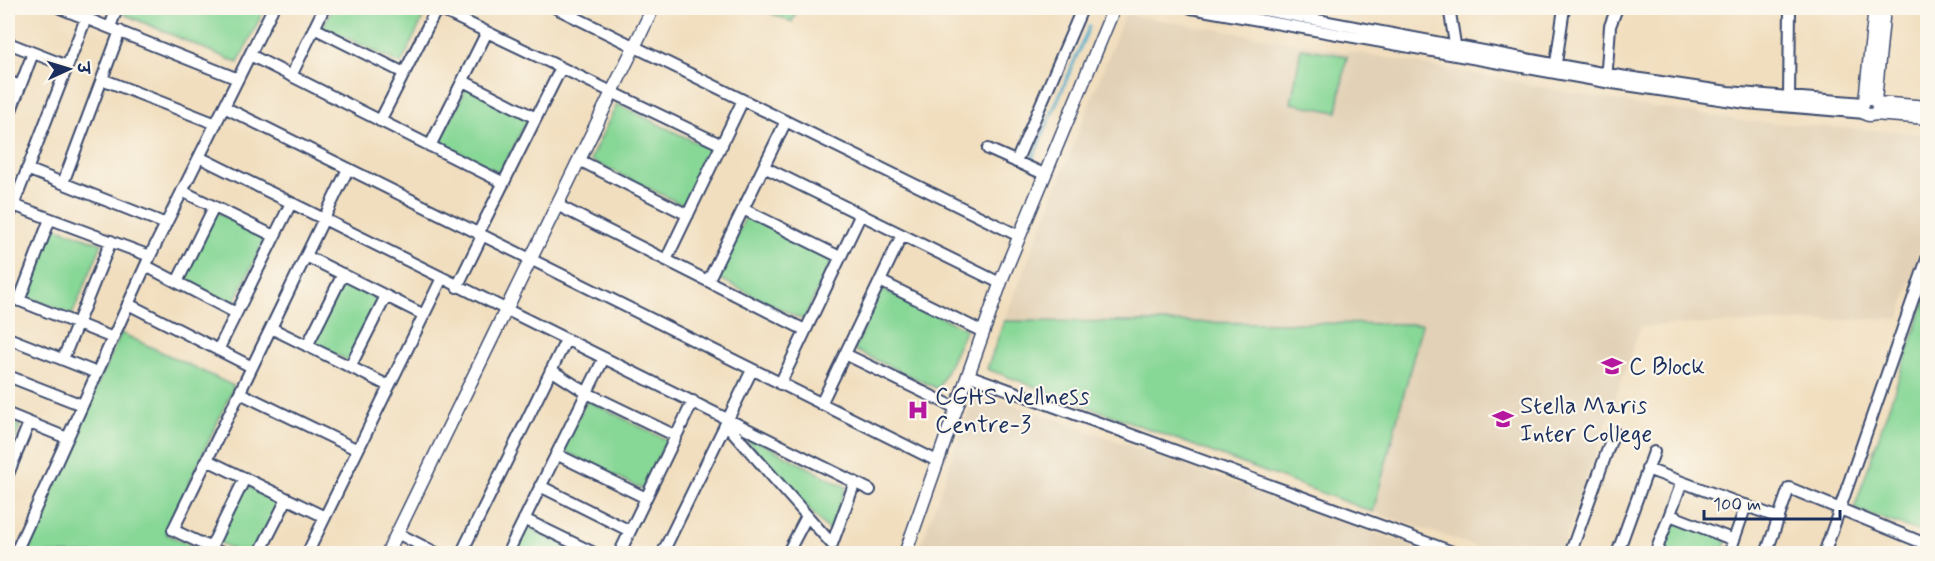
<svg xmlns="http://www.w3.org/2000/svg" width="1935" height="561" font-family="Mynerve,'Playpen Sans Deva',sans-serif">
<rect width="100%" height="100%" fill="#fbf7ec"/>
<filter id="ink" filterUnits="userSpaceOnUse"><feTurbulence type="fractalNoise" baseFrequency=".0167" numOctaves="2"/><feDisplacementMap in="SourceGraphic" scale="12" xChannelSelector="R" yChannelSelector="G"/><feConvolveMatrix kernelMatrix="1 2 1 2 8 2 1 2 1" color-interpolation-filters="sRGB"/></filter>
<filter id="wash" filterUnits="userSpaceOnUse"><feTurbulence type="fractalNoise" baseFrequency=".008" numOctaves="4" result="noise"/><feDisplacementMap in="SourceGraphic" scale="24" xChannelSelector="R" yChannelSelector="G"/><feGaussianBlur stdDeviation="1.35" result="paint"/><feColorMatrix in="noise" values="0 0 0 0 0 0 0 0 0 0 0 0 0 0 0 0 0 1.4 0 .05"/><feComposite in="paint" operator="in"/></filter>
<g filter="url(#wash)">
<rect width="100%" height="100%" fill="#f1debe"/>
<!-- built -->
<path fill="#e2d1b6" d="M1125 14 1398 60 1628 103 1745 121 1927 134V226L1900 318 1641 326 1560 553H1496L1373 512 1422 324 1004 321Z
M976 391 1432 553H918Z"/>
<!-- green -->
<path fill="#87d796" stroke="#51837a" stroke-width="1.5" d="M123 8H265L238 63 121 13Z
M332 8H420L427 10 401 64 323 27Z
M759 8H798L792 22Z
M1301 48 1347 56 1337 112 1291 103Z
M467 87 528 119 500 173 439 142Z
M617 104 712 150 685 206 590 160Z
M217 212 266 237 233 305 183 280Z
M746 216 832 260 803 320 716 277Z
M53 226 102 244 72 315 25 296Z
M343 280 380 298 349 361 313 343Z
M882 289 966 329 938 389 854 350Z
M1927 295V534L1854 509Z
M1004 321 1422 324 1373 512 987 369Z
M121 333 234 386 166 534 208 553 21 554Z
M587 400 667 440 642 489 562 450Z
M8 420 20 426 8 458Z
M738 431 846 487 830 532Z
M246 485 281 502 256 553H240L218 542Z
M1673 521 1727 540 1722 553 1662 554Z
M526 526 582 553 512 554Z"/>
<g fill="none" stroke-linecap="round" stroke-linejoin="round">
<!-- stream -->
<path stroke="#4babca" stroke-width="3" d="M1031 162 1089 27"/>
</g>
</g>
<g filter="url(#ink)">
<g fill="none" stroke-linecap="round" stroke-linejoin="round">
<defs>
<path id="minor" d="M60 8 238 79
M437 8 722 145
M556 8 1019 236
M1191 8 1606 82 1610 26 1617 8
M1253 8 1607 74 1728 92 1864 103
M1452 8 1450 13 1455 44
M110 27 117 8
M314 28 404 73
M8 43 67 66
M250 55 504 183
M1556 63 1564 8
M291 76 324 8
M102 79 216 124
M8 81 20 86
M463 81 536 118
M1606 82 1746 103 1865 113
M1789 98 1790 8
M224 107 937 461
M8 118 33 53
M380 121 437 8
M430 146 487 32
M988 149 1044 174
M199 157 870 490
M579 160 688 215
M1016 162 1082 9
M764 167 1000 283
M27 169 166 224
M63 183 120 31
M182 191 274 236
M8 203 150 256
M557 205 805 330
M743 209 840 257
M8 219 86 18
M478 234 561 68
M306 256 424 315
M666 260 743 100
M146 266 236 313
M708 281 786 121
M880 281 983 332
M177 282 214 207
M457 287 482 236
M8 296 113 338
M19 301 50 219
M128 304 252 367
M271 328 389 386
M8 338 97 373
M307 346 343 274
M218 350 291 203
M845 354 956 408
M63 359 111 241
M350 367 386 296
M551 370 587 393 676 436
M968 375 1458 554
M8 376 82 405
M780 384 861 214
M240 393 358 450
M821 404 902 235
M8 414 67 438
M726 424 832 544 855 482
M556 454 646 498
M207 460 325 517
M1647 469 1779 518
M8 474 29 423
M540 486 630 531
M1670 515 1734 540
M524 519 596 554
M397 533 438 554
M211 547 245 478
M15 554 150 256 273 8
M224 554 173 530 348 169
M259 554 287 499
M307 554 442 278
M461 554 566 340
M507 554 604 358
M619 554 693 401
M662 554 752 370
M787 554 807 516
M1570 554 1614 432
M1617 554 1654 452
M1655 554 1682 482
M1729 554 1746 505
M1766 554 1789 488 1928 545
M1824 554 1928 256"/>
<path id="tertiary" d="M1862 107a8 8 0 1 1 16 0a8 8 0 1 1-16 0Z
M1865 101 1875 8
M1875 101 1884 8
M1877 103 1928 107
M1874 114 1928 118
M387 554 653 8
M905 554 1003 276 1114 8"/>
</defs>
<!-- minor casing -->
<use href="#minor" stroke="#3b496c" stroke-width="14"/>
<!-- tertiary casing -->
<use href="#tertiary" stroke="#3b496c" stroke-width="15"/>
<!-- minor -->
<use href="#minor" stroke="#fff" stroke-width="10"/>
<!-- tertiary -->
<use href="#tertiary" stroke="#fff" stroke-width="12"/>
</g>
</g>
<!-- icons -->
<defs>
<symbol id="school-bare" viewBox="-9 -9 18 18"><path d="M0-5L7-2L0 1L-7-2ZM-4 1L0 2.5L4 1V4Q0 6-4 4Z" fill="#b5179e" stroke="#fbf7ec" stroke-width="2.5" paint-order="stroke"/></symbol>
<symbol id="hospital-bare" viewBox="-9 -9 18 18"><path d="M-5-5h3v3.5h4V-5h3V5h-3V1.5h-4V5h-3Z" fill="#b5179e" stroke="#fbf7ec" stroke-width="2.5" paint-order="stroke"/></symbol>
</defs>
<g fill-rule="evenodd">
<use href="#school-bare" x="1597" y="351" width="30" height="30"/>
<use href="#hospital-bare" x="903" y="395" width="30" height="30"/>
<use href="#school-bare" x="1488" y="404" width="30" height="30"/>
</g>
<g text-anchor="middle" stroke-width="4.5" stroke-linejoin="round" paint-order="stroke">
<!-- poi labels -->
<g font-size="24" fill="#1b2f5e" stroke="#fbf7ec" text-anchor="start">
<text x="1629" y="374">C Block</text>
<text x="935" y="404">CGHS Wellness<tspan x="935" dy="28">Centre-3</tspan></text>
<text x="1520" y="413">Stella Maris<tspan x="1520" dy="28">Inter College</tspan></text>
</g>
</g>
<!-- margin -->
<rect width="1935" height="561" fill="none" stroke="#fbf7ec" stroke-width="30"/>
<!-- north arrow -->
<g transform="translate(69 69) rotate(86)" stroke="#fbf7ec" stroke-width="4.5" paint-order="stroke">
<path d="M0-4.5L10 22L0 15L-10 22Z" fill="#1b2f5e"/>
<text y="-9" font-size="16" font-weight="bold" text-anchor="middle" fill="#1b2f5e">उ</text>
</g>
<!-- scale -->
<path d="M1704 510v9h136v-9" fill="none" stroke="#1b2f5e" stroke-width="3"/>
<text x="1713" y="510" font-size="18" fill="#1b2f5e" stroke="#fbf7ec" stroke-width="4.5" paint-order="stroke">100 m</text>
</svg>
